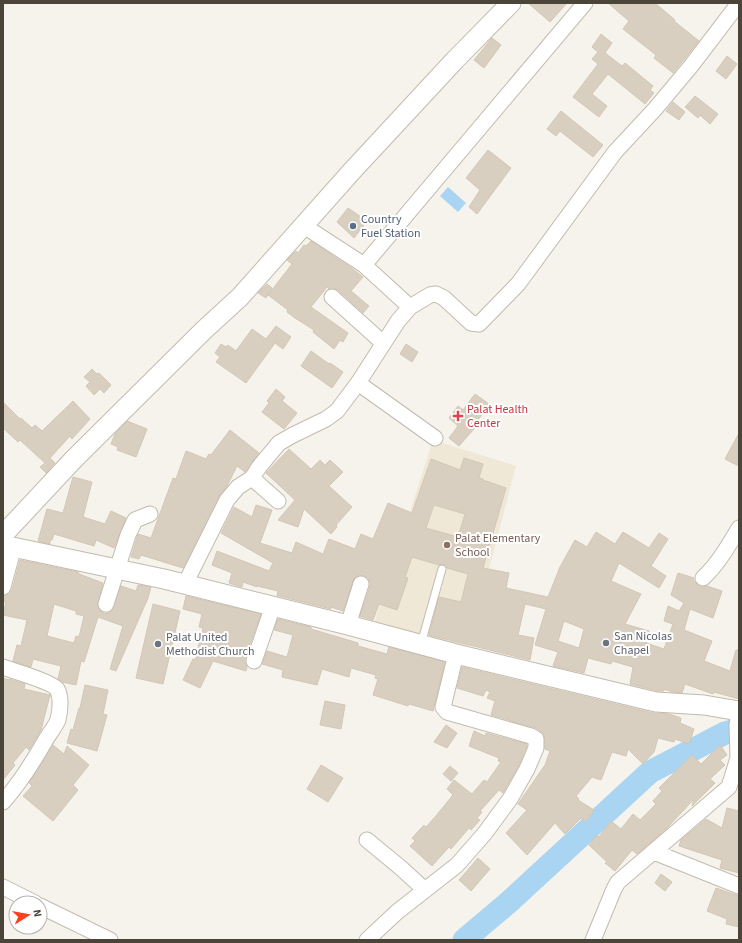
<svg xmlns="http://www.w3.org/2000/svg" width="742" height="943" font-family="'Source Sans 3',sans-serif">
<rect width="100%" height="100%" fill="#f6f3ec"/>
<!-- education -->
<path fill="#efe8d6" d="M433 440 516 466 468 649 374 623Z"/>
<!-- water -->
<path fill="#a9d4f2" d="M448 187 466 203 458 212 440 196Z"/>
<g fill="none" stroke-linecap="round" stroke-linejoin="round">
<!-- river -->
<path stroke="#a9d4f2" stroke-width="23" d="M464 940 509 902 650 772 725 733 739 729"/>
</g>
<!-- building -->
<path fill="#d8cfc1" stroke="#d3c7b4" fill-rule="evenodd" d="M528 3H567L550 22Z
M608 3H655L675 20 674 21 699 41 673 73 654 58 656 55 623 29 629 21Z
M601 34 612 43 605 53 622 66 625 63 653 86 650 90 654 93 645 104 608 74 592 94 607 106 599 117 573 97 598 64 592 59 598 52 592 47Z
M492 38 501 45 484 68 474 60Z
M727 56 737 64 726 79 716 71Z
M695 96 718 114 710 124 700 115 698 118 685 107Z
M673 102 685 112 679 120 666 111Z
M561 111 603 145 593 157 560 131 556 136 547 129Z
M488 150 511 168 477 214 469 207 480 190 466 178Z
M348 208 367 221 354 238 337 222Z
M311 241 350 267 363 277 351 291 369 306 363 313 338 290 333 288 329 289 327 287 311 307 348 333 343 342 340 340 334 349 313 332 314 330 295 318 287 312 288 310 268 295 292 264 287 260 296 251 298 253 304 245 306 246Z
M267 284 272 288 266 298 258 293Z
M276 326 291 337 283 349 275 343 246 383 216 362 220 357 215 353 221 344 226 347 228 345 236 351 252 329 266 339Z
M406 344 418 352 412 362 400 354Z
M311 351 329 364 330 363 343 372 332 388 301 366Z
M92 369 97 374 99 373 111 385 104 393 100 389 94 395 86 386 90 382 84 377Z
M276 389 285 397 282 401 297 413 284 429 262 412 269 403 267 401Z
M475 394 489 404 478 420 480 422 459 446 449 438 458 426 449 418 458 406 463 410Z
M73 401 90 419 72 439 70 436 50 458 55 463 46 473 40 467 45 463 20 440 18 442 3 428V402L20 419 21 418 32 428 35 425 42 431Z
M127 421 147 429 136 457 117 450 118 447 111 444 115 434Z
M230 430 259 453 245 472 237 466 226 488 219 496 183 568 141 555 139 559 131 557 138 534 151 538 173 478 176 479 186 451 206 459 209 454 211 455Z
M739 433V466L725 459Z
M289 449 311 469 320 460 325 465 330 460 343 472 329 486 352 507 336 525 337 527 331 534 304 509 298 527 278 520 295 500 266 473Z
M464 458 483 464 479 478 483 479V480L506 488 483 568 509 573 506 588 548 597 560 567 575 540 587 547 596 532 615 544 623 532 649 548 659 533 668 539 651 566 666 576 659 588 619 563 611 581 641 594 625 624 649 631 646 643 664 649 673 624 664 621 668 606 679 611 684 603 671 595 678 573 694 578 693 580 700 587 707 586 722 591 713 618 690 609 684 630 712 641 704 661 730 671 736 650H739V699L714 692 713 694 685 684 682 693 672 692 664 689V691H658L630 684 633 667 612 661 611 664 588 658 584 673 553 666 558 652 535 645 546 609 525 604 518 635 534 638 530 660 429 635 439 597 461 602 468 574 447 568 443 564 439 565 412 557 405 577 408 578 397 610 379 604 373 620 360 616 370 586V582L368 578 364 576 359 575 355 578 353 581 343 611 331 607V609L279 596H277L278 591 257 586V587L243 582 242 587 229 583 232 573 212 565 217 551 269 571 273 563 221 533 234 507 252 517 256 505 272 510 260 543 292 553 296 542 323 554 329 539 355 549 361 534 373 539 388 503 412 513 431 459 460 470ZM434 505 465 514 458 537 426 528ZM564 621 584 629 579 648 558 641Z
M73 477 92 482 83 517 105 524 111 511 126 518 114 548 96 540 94 546 54 534 52 540H50V544L38 541 47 509 63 513Z
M20 560 78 572 79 574 103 583 97 606 99 610 104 613H108L112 610 121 586 136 591 138 585 151 587 148 598 116 671 110 669 123 626 98 617 84 662 81 661 76 685 62 682 58 679 61 666 33 659 31 667 13 661 17 645 21 646 27 620 3 615 6 602H3V596L9 594 12 590ZM54 604 76 611V614L84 616 79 637 76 636 74 643 47 636Z
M186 596 261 614 245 658V663L247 667 246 671 213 661 200 688 183 680 193 659 195 660 203 628 199 627 202 614 183 609Z
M153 604 180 611 163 684 136 678Z
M278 619 311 627V629L358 643V646L387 654 389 647 445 662 433 711 409 704 408 706 373 695 378 679 375 678 376 675 351 668 349 677 322 669 317 685 282 677 283 670 262 664 267 651 287 657 293 635 274 630Z
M462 667 653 713 669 714 681 718 680 723 694 729 689 744 675 739 674 742 658 738 654 752 643 764 628 749 626 756 612 752 601 780 592 777 576 796 579 799 578 800 594 810 586 822 581 818 565 834 555 823 527 855 506 833 527 810 518 804 545 765 550 751 545 749 544 734 536 728 491 715 495 701 487 698 490 692 486 690 483 696 457 688Z
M3 678 9 680V679L25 684 24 689 50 695 41 730 29 750 26 747 13 763 15 765 3 780Z
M85 685 108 690 103 714 107 715 97 751 67 743 71 729 73 730 79 708H80Z
M325 701 345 705 341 729 320 725Z
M446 725 457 733 447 748 434 742Z
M474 731 485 736 486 733 527 744V746L519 765 503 793 499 790 480 811 482 812 477 818 480 820 471 830 469 828 451 849 449 847 432 866 410 846 415 841 412 838 424 825 426 827 435 817 453 795 447 789 454 780 472 794 484 780 487 782 501 762 498 761 499 758 469 746Z
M53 745 64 754 67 746 89 765 73 785 78 790 53 821 23 796 32 786 29 783Z
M720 745 727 755 720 760 725 765 710 779 715 783 692 806 694 799 667 828 637 854 632 850 615 871 605 863 607 862 589 845 597 835 599 837 611 821 621 829 633 814 640 820 656 804 653 801 662 791 659 788 692 755 701 764Z
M321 765 343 778 328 802 307 789Z
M450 766 458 773 451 781 443 774Z
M727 808 739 811V873L720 868 722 860 679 846 681 840 706 819 722 828Z
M478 858 490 869 471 891 459 880Z
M661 874 672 882 665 891 655 883Z
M716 888 739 896V927L726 924 727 919 707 911Z"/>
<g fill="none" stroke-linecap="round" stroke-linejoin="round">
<defs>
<path id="service" d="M421 644 442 569"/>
<path id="minor" d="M304 226 364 265 410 307
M364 265 585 3
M332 297 383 343
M358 383 435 438
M252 478 278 501
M703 578C718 564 729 545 739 528
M185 584 227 500 238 487 252 478 259 467 279 443 293 435 326 419 337 411 358 383 398 321 410 307 430 295 436 294 444 298 471 323 479 324 518 284 615 152 655 109 691 66 739 3
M3 587 14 546
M106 604 128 535 135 520 150 514
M348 625 361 584
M254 661 273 606
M3 667C13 671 52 682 57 689 62 698 60 711 58 720 55 727 49 734 45 741 33 762 20 783 3 802
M367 840 401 868 425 890
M654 852 739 886
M3 887 35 903
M40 906 110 940
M367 940 397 912 457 865 485 833 510 799 527 769 536 748V739L531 736 447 712 443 707 456 654
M593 940 614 889 618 882 729 787 738 758 737 725 739 712"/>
<path id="tertiary" d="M3 535 74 459 204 330 240 297 352 171 455 60 511 3
M3 545 164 579 348 625 456 654 656 702 704 705 739 711"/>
</defs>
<!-- service casing -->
<use href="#service" stroke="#c2bbae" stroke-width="9"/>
<!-- minor casing -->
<use href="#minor" stroke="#c2bbae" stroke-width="17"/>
<!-- tertiary casing -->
<use href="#tertiary" stroke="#c2bbae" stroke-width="21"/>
<!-- service -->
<use href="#service" stroke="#fff" stroke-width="7"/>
<!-- minor -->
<use href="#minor" stroke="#fff" stroke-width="15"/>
<!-- tertiary -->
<use href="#tertiary" stroke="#fff" stroke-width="19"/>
</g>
<!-- markers -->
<circle fill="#5c6f8a" stroke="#fff" stroke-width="1.5" cx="353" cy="226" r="4"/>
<path fill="#e0444e" stroke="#fff" stroke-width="1.5" d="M456 410h4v4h4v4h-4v4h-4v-4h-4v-4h4z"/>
<circle fill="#8d6e63" stroke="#fff" stroke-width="1.5" cx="447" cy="545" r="4"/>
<g fill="#6b7280" stroke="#fff" stroke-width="1.5">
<circle cx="606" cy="643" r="4"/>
<circle cx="158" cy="644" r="4"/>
</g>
<g text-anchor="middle" stroke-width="4" stroke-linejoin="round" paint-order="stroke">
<!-- service labels -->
<g font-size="12" fill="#4e5e75" stroke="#fff" text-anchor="start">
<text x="361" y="223">Country<tspan x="361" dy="14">Fuel Station</tspan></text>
</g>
<!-- health labels -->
<g font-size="12" fill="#be3a42" stroke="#fff" text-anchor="start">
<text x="467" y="413">Palat Health<tspan x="467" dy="14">Center</tspan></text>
</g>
<!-- education labels -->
<g font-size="12" fill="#785e54" stroke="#fff" text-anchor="start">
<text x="455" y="542">Palat Elementary<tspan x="455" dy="14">School</tspan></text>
</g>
<!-- worship labels -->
<g font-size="12" fill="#5b616d" stroke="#fff" text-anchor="start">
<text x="614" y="640">San Nicolas<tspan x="614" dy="14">Chapel</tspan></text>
<text x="166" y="641">Palat United<tspan x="166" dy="14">Methodist Church</tspan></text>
</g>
</g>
<!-- border -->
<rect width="742" height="943" fill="none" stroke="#4b4439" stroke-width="8"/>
<!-- north arrow -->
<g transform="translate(28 915) rotate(79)"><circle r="19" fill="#ffffff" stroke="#b7b4b0"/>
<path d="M0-3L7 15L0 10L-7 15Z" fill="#fc3f1d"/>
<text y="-6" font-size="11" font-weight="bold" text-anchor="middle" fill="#4b4439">N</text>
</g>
</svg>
